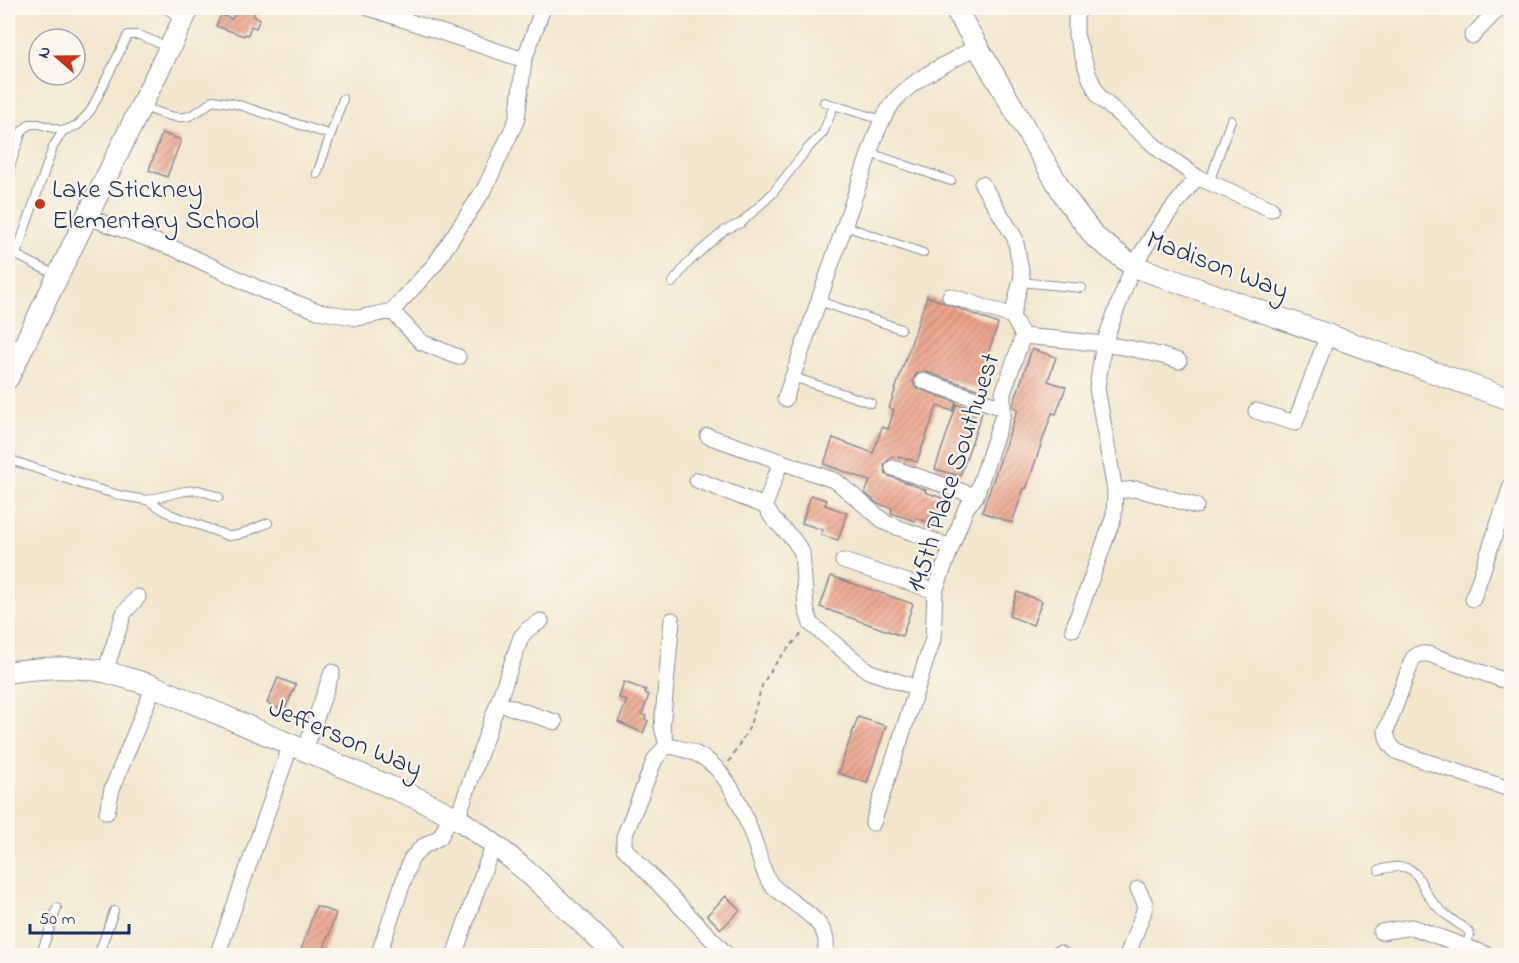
<svg xmlns="http://www.w3.org/2000/svg" width="1519" height="963" font-family="'Indie Flower',sans-serif">
<defs>
<pattern id="building-hatch" width="6" height="6" patternUnits="userSpaceOnUse" patternTransform="scale(1.5)"><rect width="6" height="6" fill="#eba288"/><path d="M-1 1l2-2M0 6l6-6M5 7l2-2" fill="none" stroke="#be8472"/></pattern>
</defs>
<rect width="100%" height="100%" fill="#fbf7ec"/>
<filter id="ink" filterUnits="userSpaceOnUse"><feTurbulence type="fractalNoise" baseFrequency=".0167" numOctaves="2"/><feDisplacementMap in="SourceGraphic" scale="12" xChannelSelector="R" yChannelSelector="G"/><feConvolveMatrix kernelMatrix="1 2 1 2 8 2 1 2 1" color-interpolation-filters="sRGB"/></filter>
<filter id="wash" filterUnits="userSpaceOnUse"><feTurbulence type="fractalNoise" baseFrequency=".008" numOctaves="4" result="noise"/><feDisplacementMap in="SourceGraphic" scale="24" xChannelSelector="R" yChannelSelector="G"/><feGaussianBlur stdDeviation="1.35" result="paint"/><feColorMatrix in="noise" values="0 0 0 0 0 0 0 0 0 0 0 0 0 0 0 0 0 1.4 0 .05"/><feComposite in="paint" operator="in"/></filter>
<g filter="url(#wash)">
<rect width="100%" height="100%" fill="#f2e6cc"/>
<g id="blocks">
<!-- building -->
<path fill="url(#building-hatch)" d="M237 8H257L253 16 260 19 256 28 251 26 248 35 245 34 244 36 216 26 221 15 232 19Z
M162 133 181 140 167 177 149 170Z
M927 296 998 324 985 362 992 364 983 391 926 372 916 374 913 382 916 388 956 402 953 411 937 406 917 462 899 456V458L892 456 884 465 886 475 926 490 925 492 942 498 933 524 916 518 915 521 891 513 892 508 878 504 865 493 870 481 824 464 833 438 873 453 882 427 888 429 894 410 889 408Z
M1032 349 1056 357 1048 381 1066 387 1056 414 1052 413 1026 489 1024 488 1012 523 982 512 1018 409 1013 407V405Z
M957 404 982 413 960 476 935 469Z
M811 495 827 500 825 505 847 513 838 540 821 535 823 530 802 523Z
M831 576 913 604 902 636 820 607Z
M1017 592 1042 601 1033 625 1009 616Z
M278 678 296 685 284 711 267 703Z
M624 682 646 690 645 693 649 695 642 714 646 716 645 719 648 721 643 733 618 722 627 701 619 698Z
M858 717 886 726 867 783 838 773Z
M726 896 740 910 721 929 707 915Z
M316 906 336 913 327 940 321 956H299Z"/>
</g>
</g>
<g filter="url(#ink)">
<use href="#blocks" fill-opacity="0" stroke="#868a95" stroke-width="1.5"/>
<g fill="none" stroke-linecap="round" stroke-linejoin="round">
<defs>
<path id="lane" d="M824 102 882 120
M143 107C177 118 184 126 213 100L236 104 331 135
M870 153 951 181
M8 173 22 131 30 124H39L63 131 78 125 91 110 128 35H139L168 47
M317 174 343 99
M1209 183 1231 120
M845 226 923 253
M8 249 16 255 56 275
M16 255 53 147 63 131
M1020 282 1082 288
M672 283 688 263 705 247 725 230 741 223 772 194 808 148 823 133 834 105
M819 301 901 329
M793 377 871 403
M8 459 84 485 122 496 147 500 185 491 199 490 219 497
M147 500 172 515 228 536 238 535 268 523
M1379 870C1387 868 1398 865 1407 868 1418 871 1423 888 1429 897 1435 905 1444 914 1453 920 1459 926 1466 926 1470 934L1466 946
M40 956 57 908
M98 956 114 911"/>
<path id="street" d="M171 8 184 16
M369 8 524 60
M1472 36 1499 8
M1197 177 1271 209
M88 217 173 248 264 291 318 311 358 318 392 311
M950 296 1012 316
M392 311 435 264 485 188 517 119 524 60 543 8
M392 311 421 342 458 357
M1023 336C1076 341 1129 344 1179 361
M923 381 1003 408
M785 399 876 134C882 121 887 108 898 97 919 75 951 62 978 46
M1256 411 1295 423 1328 335
M708 436 836 481 886 523 951 547
M893 468 976 496
M697 480 765 506 773 519 793 539 802 552 806 608 811 624 868 671 917 688
M1115 491 1138 489 1196 506
M765 506 781 461
M843 561 935 591
M1473 599 1512 483
M672 620 662 727 667 745 655 759 624 837V848L728 956
M1073 629 1114 516 1115 491 1097 388 1104 343 1133 266 1161 223 1197 177 1162 152 1099 97 1089 76 1076 35V18L1079 8
M105 672 124 613 138 597
M1512 683 1428 654H1419L1413 658 1386 731C1387 741 1390 746 1398 752L1512 790
M498 703 555 722
M667 745C676 748 686 749 694 753 728 766 745 814 756 846 760 858 763 874 771 884 790 906 837 920 824 956
M305 750 332 672
M107 812 112 789 154 686
M457 819 521 637 528 629 541 621
M873 823 933 639 935 591 966 508 976 496 1003 415V393L1023 336 1012 316 1022 276 1015 238 982 184
M1381 932 1412 927 1491 956
M1059 953 1065 956
M217 956 291 744
M378 956 411 859 422 847 440 837 451 816
M454 956 486 864 494 846
M1127 956 1144 911 1145 903 1138 889"/>
<path id="secondary" d="M955 8 1067 200 1095 237 1133 266 1512 400
M8 378 189 8
M8 672C40 668 74 665 106 672 121 676 136 681 151 685L421 800C433 806 446 812 458 819 516 856 566 908 616 956"/>
</defs>
<!-- lane casing -->
<use href="#lane" stroke="#868a95" stroke-width="10"/>
<!-- street casing -->
<use href="#street" stroke="#868a95" stroke-width="17"/>
<!-- secondary casing -->
<use href="#secondary" stroke="#868a95" stroke-width="23"/>
<!-- path -->
<path stroke="#868a95" stroke-width="2" stroke-dasharray="4.5 4.5" stroke-linecap="butt" d="M729 762 749 728 763 683 778 660 802 633"/>
<!-- lane -->
<use href="#lane" stroke="#fff" stroke-width="8"/>
<!-- street -->
<use href="#street" stroke="#fff" stroke-width="15"/>
<!-- secondary -->
<use href="#secondary" stroke="#fff" stroke-width="21"/>
</g>
</g>
<!-- markers -->
<circle fill="#c8321e" stroke="#fbf7ec" stroke-width="2" cx="40" cy="204" r="6"/>
<g text-anchor="middle" stroke-width="4.5" stroke-linejoin="round" paint-order="stroke">
<!-- poi labels -->
<g font-size="27" fill="#1b2f5e" stroke="#fbf7ec" text-anchor="start">
<text x="52" y="197">Lake Stickney<tspan x="52" dy="31">Elementary School</tspan></text>
</g>
<!-- street labels -->
<g font-size="27" fill="#1b2f5e" stroke="#fbf7ec">
<text transform="translate(1218 264) rotate(21)" y="9">Madison Way</text>
<text transform="translate(952 472) rotate(-72)" y="9">145th Place Southwest</text>
<text transform="translate(346 737) rotate(23)" y="9">Jefferson Way</text>
</g>
</g>
<!-- margin -->
<rect width="1519" height="963" fill="none" stroke="#fbf7ec" stroke-width="30"/>
<!-- north arrow -->
<g transform="translate(57 57) rotate(290)"><circle r="28" fill="#fbf7ec" stroke="#a1a7b3" stroke-width="1.5"/>
<path d="M0-4.5L10 22L0 15L-10 22Z" fill="#c8321e"/>
<text y="-9" font-size="16" font-weight="bold" text-anchor="middle" fill="#1b2f5e">N</text>
</g>
<!-- scale -->
<path d="M30 924v9h99v-9" fill="none" stroke="#1b2f5e" stroke-width="3"/>
<text x="39" y="924" font-size="18" fill="#1b2f5e" stroke="#fbf7ec" stroke-width="4.5" paint-order="stroke">50 m</text>
</svg>
